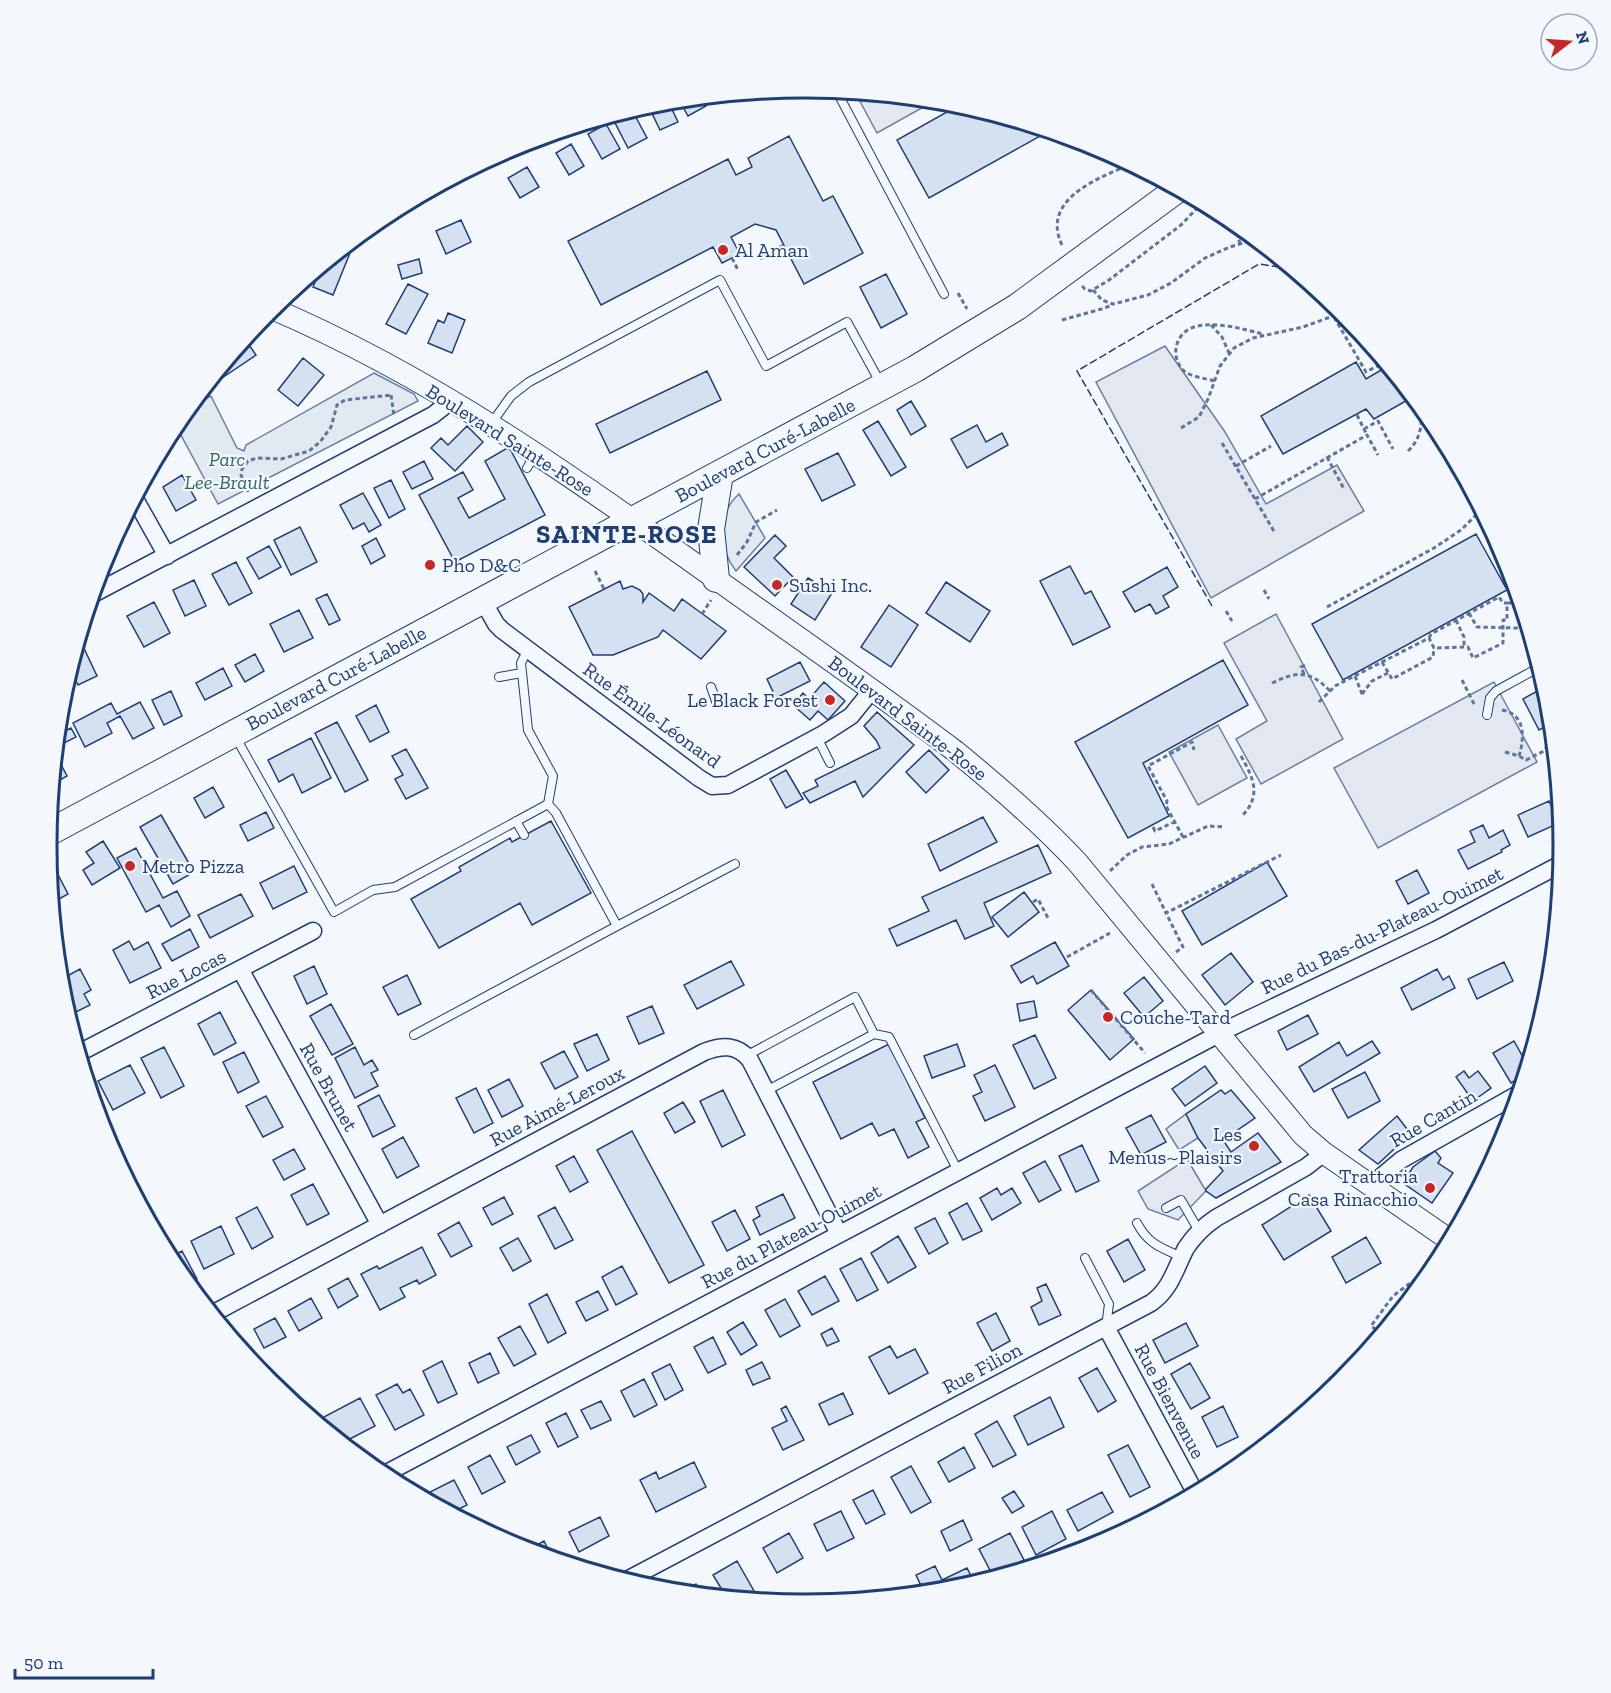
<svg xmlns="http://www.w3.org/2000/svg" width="1611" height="1693" font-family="'Zilla Slab',serif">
<rect width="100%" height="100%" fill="#f4f7fb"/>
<!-- green -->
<path fill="#e3e9f0" stroke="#687fa3" stroke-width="1.5" d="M374 373 414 394 418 401 218 504 175 424 189 407 211 396 237 448 244 451 246 445Z
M739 494 765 538 736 571C718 548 716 515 739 494Z"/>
<!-- parking -->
<path fill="#e3e8f0" stroke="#687fa3" stroke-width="1.5" d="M855 92 936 100 877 133Z
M1165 346 1225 432 1266 504 1337 465 1364 511 1211 598 1096 382Z
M1276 614 1343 739 1261 784 1236 739 1267 721 1224 643Z
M1494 682 1537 762 1378 848 1334 768Z
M1218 725 1247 778 1198 805 1169 752Z
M1186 1114 1198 1138 1179 1150 1166 1129Z
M1187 1159 1206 1191 1178 1220 1148 1209 1138 1191Z"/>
<!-- building -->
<path fill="#d5e0f0" stroke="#1d3f73" stroke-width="1.5" d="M702 98 706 106 688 116 679 100Z
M668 101 678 122 660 130 648 105Z
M961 104 1038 128 1042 135 929 198 897 140Z
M632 110 647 138 628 148 613 119Z
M606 124 620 149 602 159 588 134Z
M789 136 823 201 833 196 863 253 804 284 776 230 755 224 731 237 740 254 722 263 713 247 601 305 568 241 728 159 736 175 752 167 748 158Z
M571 144 584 166 569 175 556 153Z
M527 167 539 187 520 198 508 178Z
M461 220 471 242 446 254 436 231Z
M347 246 352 248 333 295 313 287 321 267Z
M419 259 422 273 402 279 398 265Z
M886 274 907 314 881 328 860 287Z
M408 284 428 294 406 334 386 324Z
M448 313 465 320 452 353 428 343 438 320 444 323Z
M245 339 256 355 222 378 218 371Z
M303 358 324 375 298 406 278 390Z
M1356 362 1366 379 1388 366 1413 397 1374 419 1366 409 1283 454 1261 416Z
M707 371 721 400 610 453 596 424Z
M911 401 926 426 911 435 897 410Z
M878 421 906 467 891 476 863 430Z
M977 425 986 442 1002 433 1008 445 967 468 951 439Z
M467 426 483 442 455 471 431 448 441 438 448 445Z
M509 447 545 515 455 562 419 495 463 472 473 490 458 498 469 518 505 499 485 461Z
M838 453 855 485 822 501 805 469Z
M424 461 433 479 412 489 403 472Z
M182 475 196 500 176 511 163 487Z
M391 480 405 509 389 518 374 488Z
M363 493 381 525 369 532 364 523 353 529 340 505Z
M300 527 317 562 291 575 274 540Z
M1476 534 1507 590 1343 680 1312 624Z
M775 535 786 546 774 558 793 577 775 596 744 567Z
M376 538 385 556 371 564 362 546Z
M269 546 281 567 259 579 247 558Z
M236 562 252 593 229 605 212 574Z
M1070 566 1085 594 1091 591 1110 627 1073 645 1040 581Z
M1167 567 1178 587 1163 596 1169 607 1156 614 1150 604 1135 612 1123 592Z
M808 578 832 593 815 620 791 604Z
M194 580 206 606 185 616 173 590Z
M620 581 623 589 632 586 640 590 643 594V602L649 593 674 611 682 599 726 631 701 659 663 630 658 637 613 655H593L569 607Z
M946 582 990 611 970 642 926 613Z
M327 594 340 620 329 625 316 599Z
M154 602 170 633 144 647 127 616Z
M889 605 918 625 891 667 861 647Z
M299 610 313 638 284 652 270 624Z
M81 642 97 676 78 685 70 668 78 643Z
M255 654 264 671 245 682 235 665Z
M1223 660 1248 705 1143 763 1169 816 1128 838 1075 742Z
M800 662 810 681 776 698 767 679Z
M223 668 232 686 205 700 196 683Z
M1542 671 1550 699 1552 723 1539 730 1523 699 1545 687 1538 673Z
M824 682 845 701 828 720 818 711 810 720 793 705 803 693 809 699Z
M171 691 182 716 164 725 152 700Z
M140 702 154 728 133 739 120 716 107 723 112 733 85 747 73 723 111 703 117 714Z
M376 705 389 732 370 742 356 716Z
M877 712 914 745 864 796 863 797 855 781 810 803 803 793 818 786 815 780 880 748 876 740 864 726Z
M337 722 368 780 345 792 315 733Z
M71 728 76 737 56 747 57 735Z
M311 738 331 778 302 793 293 774 279 782 268 760Z
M406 749 428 788 406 799 395 779 403 775 392 756Z
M929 750 949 770 926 793 906 772Z
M56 755 67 776 53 784Z
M786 770 803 799 786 808 770 779Z
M213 787 224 807 205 818 194 798Z
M1549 801 1559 823 1528 837 1518 815Z
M266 812 274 828 248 841 240 825Z
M161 815 194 872 173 884 140 827Z
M983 817 997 842 940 871 928 844Z
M551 821 591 893 532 925 520 903 439 948 411 899 461 871 459 867 510 838 512 842Z
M1483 825 1489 838 1503 830 1510 845 1501 850 1502 852 1468 869 1458 850 1475 842 1470 831Z
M103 841 120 868 92 885 83 870 94 863 86 852Z
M1038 845 1051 873 984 903 994 926 965 939 956 920 897 946 889 929 929 911 922 897Z
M136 848 163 898 177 891 190 916 171 927 159 905 146 912 117 858Z
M1267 862 1287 896 1202 945 1182 911Z
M294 866 307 892 273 909 260 883Z
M54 867 68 894 52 903 49 870Z
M1417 870 1429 893 1408 904 1396 881Z
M1024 892 1039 912 1008 937 992 917Z
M241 894 253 916 210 938 198 915Z
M190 929 199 947 172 961 162 944Z
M129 941 134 950 148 942 161 968 130 983 113 950Z
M1055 942 1069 966 1037 984 1033 976 1021 983 1011 966Z
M1231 953 1253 982 1225 1005 1202 975Z
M731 961 744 985 697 1009 684 985Z
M1504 962 1513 981 1477 999 1468 979Z
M314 966 327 994 307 1004 294 976Z
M80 969 91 990 84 994 90 1005 68 1016 61 994 60 980Z
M1437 969 1443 980 1449 976 1455 988 1412 1010 1401 988Z
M407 975 421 1004 398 1015 383 987Z
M1144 977 1163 1001 1144 1017 1124 993Z
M1091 990 1134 1039 1110 1060 1068 1010Z
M1034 1001 1037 1017 1020 1021 1017 1004Z
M331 1004 353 1044 332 1055 310 1016Z
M652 1006 664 1033 639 1044 627 1017Z
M220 1012 236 1043 214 1055 198 1024Z
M1308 1015 1318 1034 1287 1050 1278 1031Z
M597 1034 609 1060 587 1071 574 1044Z
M1035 1035 1056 1078 1034 1089 1013 1045Z
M1372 1041 1380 1053 1314 1092 1299 1067 1339 1042 1347 1056Z
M1514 1041 1528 1066 1526 1074 1511 1083 1493 1053Z
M889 1044 925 1118 916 1122 929 1147 908 1158 894 1129 879 1136 872 1123 841 1139 813 1082Z
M957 1044 965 1066 932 1078 924 1056Z
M164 1047 184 1086 161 1098 141 1058Z
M355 1047 364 1065 372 1060 378 1070 371 1073 378 1086 355 1098 335 1058Z
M564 1051 578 1077 555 1089 541 1063Z
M244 1052 259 1082 238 1093 223 1062Z
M130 1065 145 1093 113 1110 98 1081Z
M995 1065 1015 1107 985 1121 973 1096 982 1092 974 1075Z
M1205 1066 1217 1083 1185 1106 1172 1089Z
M1464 1071 1469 1078 1478 1071 1491 1088 1473 1101 1456 1077Z
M1365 1072 1380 1101 1348 1118 1332 1089Z
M509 1079 523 1106 502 1117 488 1090Z
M476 1088 493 1123 474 1133 456 1098Z
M723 1090 745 1135 722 1147 700 1101Z
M1221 1090 1225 1094 1231 1090 1255 1118 1223 1140 1231 1152 1258 1133 1281 1162 1216 1198 1206 1191V1189L1223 1171 1198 1138 1186 1114Z
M379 1095 395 1126 373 1137 358 1106Z
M266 1096 283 1127 263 1137 246 1106Z
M683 1102 695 1122 675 1133 664 1113Z
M1151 1115 1166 1142 1141 1155 1126 1128Z
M1397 1116 1407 1129 1401 1134 1406 1138 1378 1164 1359 1150Z
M632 1131 704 1265 669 1283 597 1150Z
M403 1137 419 1166 397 1178 382 1149Z
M1082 1145 1099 1181 1076 1192 1059 1156Z
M294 1149 305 1169 284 1180 273 1160Z
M1435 1151 1441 1158 1438 1163 1453 1173 1432 1203 1403 1183 1413 1167Z
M574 1156 588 1182 570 1192 556 1166Z
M1045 1161 1061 1190 1039 1202 1023 1173Z
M137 1183 145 1197 138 1201 131 1187Z
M313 1184 329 1214 307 1225 291 1195Z
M997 1188 1001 1195 1012 1188 1021 1203 992 1220 980 1198Z
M783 1194 795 1218 760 1235 753 1220 760 1216 756 1207Z
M1309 1195 1331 1231 1284 1260 1262 1225Z
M504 1197 513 1214 492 1225 483 1208Z
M967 1203 982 1231 963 1240 949 1213Z
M257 1207 273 1237 252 1249 236 1218Z
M555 1207 573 1240 555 1249 538 1216Z
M735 1210 750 1239 727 1251 712 1222Z
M935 1218 948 1243 929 1254 915 1228Z
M459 1222 472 1246 451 1257 438 1234Z
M221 1226 234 1254 204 1269 191 1241Z
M898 1236 916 1267 888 1283 871 1253Z
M1366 1237 1381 1263 1346 1283 1332 1257Z
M518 1238 531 1261 513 1271 500 1248Z
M1128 1239 1145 1270 1124 1282 1107 1251Z
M422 1247 436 1275 419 1284 417 1280 400 1288 405 1297 380 1310 361 1274 377 1266 379 1269Z
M182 1251 197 1279 187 1284 169 1258Z
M861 1258 878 1290 857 1301 840 1269Z
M622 1266 637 1294 616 1305 602 1277Z
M825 1276 839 1301 812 1315 798 1291Z
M348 1278 358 1296 338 1308 328 1289Z
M1046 1284 1061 1315 1039 1325 1031 1307 1042 1301 1037 1288Z
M598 1291 608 1310 586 1321 576 1302Z
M547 1294 566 1333 548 1343 529 1304Z
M311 1298 322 1318 299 1331 288 1311Z
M785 1299 800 1326 780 1337 765 1310Z
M996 1313 1010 1341 992 1351 977 1323Z
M275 1318 286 1337 264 1348 254 1329Z
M743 1322 757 1345 741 1355 727 1332Z
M1186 1323 1198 1346 1165 1363 1153 1340Z
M520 1326 536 1354 514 1366 498 1338Z
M832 1328 839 1341 827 1346 821 1334Z
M713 1337 726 1364 708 1373 694 1347Z
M890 1346 897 1358 915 1349 928 1373 889 1394 869 1357Z
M490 1353 499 1373 478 1383 469 1363Z
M442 1361 457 1394 438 1403 423 1371Z
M762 1362 770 1378 753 1385 746 1370Z
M1190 1363 1210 1398 1191 1409 1171 1374Z
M670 1364 683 1390 665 1400 652 1373Z
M1097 1368 1116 1401 1098 1412 1079 1378Z
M644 1379 657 1405 634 1417 621 1391Z
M397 1384 403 1393 410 1389 424 1415 395 1430 376 1395Z
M843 1393 853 1414 829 1425 819 1404Z
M1050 1397 1064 1427 1028 1445 1014 1416Z
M360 1398 375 1426 342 1443 325 1429 320 1419Z
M601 1401 611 1420 591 1429 581 1410Z
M786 1406 804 1440 783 1450 772 1428 787 1421 781 1409Z
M1223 1406 1238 1437 1217 1447 1202 1417Z
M566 1413 578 1437 558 1447 546 1423Z
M997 1421 1016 1455 993 1467 975 1434Z
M531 1435 540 1452 516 1465 507 1447Z
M1128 1445 1150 1487 1130 1497 1108 1455Z
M964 1447 975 1468 949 1482 938 1462Z
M490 1455 505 1482 482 1494 468 1467Z
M1244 1459 1246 1462 1229 1476 1225 1469Z
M694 1462 706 1487 656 1512 640 1480 656 1472 659 1479Z
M911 1466 931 1502 911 1513 891 1477Z
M454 1480 467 1505 451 1513 433 1504 428 1493Z
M873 1490 885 1514 866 1524 853 1500Z
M1014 1491 1024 1506 1012 1513 1002 1498Z
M1102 1492 1113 1512 1078 1531 1067 1510Z
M841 1511 854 1538 827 1551 814 1524Z
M1052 1511 1066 1539 1036 1555 1022 1527Z
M600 1517 609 1536 579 1552 569 1532Z
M963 1520 972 1540 950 1551 941 1531Z
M789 1533 803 1558 777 1573 763 1548Z
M1010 1533 1024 1560 993 1576 979 1549Z
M544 1541 553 1559 526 1551Z
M737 1561 754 1591 744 1596 746 1600 727 1598 713 1575Z
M935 1566 942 1580 967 1568 975 1584 953 1591 925 1594 916 1575Z
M696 1584 702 1595 680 1593Z"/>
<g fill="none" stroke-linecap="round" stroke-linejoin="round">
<defs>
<path id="service" d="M836 90 944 294
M491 424 511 396 529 382 720 280 766 366 847 322 881 384
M527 468 536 453
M499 677 522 673
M711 687 717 704
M1487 715 1490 698 1496 691 1538 668
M235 736 334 912 373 890 395 887 548 804 553 776 528 730 521 663 527 651
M817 737 830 763
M516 821 524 835
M617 926 735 864
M874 1034 889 1037 958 1171
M414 1035 617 926 556 813 548 804
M746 1056 855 997 874 1034 766 1091
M1166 1208 1181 1200 1199 1231
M1137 1223C1148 1244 1161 1248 1182 1257
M1085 1258 1109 1304 1106 1327"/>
<path id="minor" d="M135 499 167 556
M93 594 433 415 442 408 448 400
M482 599 496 624 502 630 699 778 712 786 728 785 823 734 851 716 872 690
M240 969 380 1225
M79 1053 313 931
M1373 1187 1382 1176 1401 1160 1520 1093
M212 1314 704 1052C722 1045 737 1044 750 1060L839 1234
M1106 1327 1196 1494
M381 1476 1234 1026 1436 930 1563 863
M625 1581 1151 1303C1171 1289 1175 1269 1186 1248 1194 1236 1204 1226 1216 1218L1306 1167 1324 1153"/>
<path id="tertiary" d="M271 308C431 376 575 478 716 579 796 636 877 692 955 751 998 786 1040 822 1078 863L1303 1135 1324 1153 1451 1241"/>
<path id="primary" d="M716 579 711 529 720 474
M48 833 915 369 1017 307 1178 189"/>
</defs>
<!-- service casing -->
<use href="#service" stroke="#1d3f73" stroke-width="10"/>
<!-- minor casing -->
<use href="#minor" stroke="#1d3f73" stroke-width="19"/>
<!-- tertiary casing -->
<use href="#tertiary" stroke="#1d3f73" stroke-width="23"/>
<!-- primary casing -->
<use href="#primary" stroke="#1d3f73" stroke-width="28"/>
<!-- path -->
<path stroke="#5e769c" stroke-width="3" stroke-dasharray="4.5 3" stroke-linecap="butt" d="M1240 244 1237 233 1242 227
M1062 245C1040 199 1099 178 1131 164
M732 258 738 270
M760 259 784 245
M1082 286 1085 289 1091 291 1109 280 1181 225 1203 202
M1093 290 1102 300 1113 304 1148 295 1171 283 1205 258 1230 247 1256 239
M958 293 967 309
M1334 317 1366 372 1385 362
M1062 320 1105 308 1113 304
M1211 325 1222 337 1229 353
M1214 381C1205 378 1190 377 1183 370 1169 355 1176 330 1198 326 1219 322 1243 329 1263 334
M391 395 394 416
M1357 415 1367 435
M1181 428 1199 417 1208 399 1220 366 1234 348 1253 338 1303 327 1344 312
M1364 429 1378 421 1393 449
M1222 443 1275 533
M1408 451C1421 439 1422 424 1422 407
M1327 457 1344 489
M1236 466 1271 446
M248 492 241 475 242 469 248 461 257 458 281 459 309 451 320 442 331 427 337 405 345 400 391 395
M1255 499 1367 435 1378 455
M737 555 747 542 756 522 777 510
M595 571 604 589
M1264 590 1269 599
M1327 607 1434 548 1461 530 1482 509
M1226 611 1232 621
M1469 613 1477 627 1518 628
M702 614 711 600
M1456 620 1464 637V647
M1429 638 1431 634 1499 597 1503 603H1507
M1382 662 1392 679 1433 657 1434 648
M1304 674 1301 667 1308 664
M1355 676 1362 694
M1462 680 1475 706
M1272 683C1297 671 1310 670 1330 691
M1362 694 1372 681 1388 673
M1319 702 1335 686 1429 638 1434 648 1468 647 1473 658 1503 643V620H1507V603H1521
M1502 710C1525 714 1525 737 1519 756
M1505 752 1519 756 1526 760 1544 751 1552 739 1551 737 1554 735
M1241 756C1254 779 1262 796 1241 817
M1153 827 1155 831 1174 822
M1183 837 1166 806 1167 801 1148 766 1192 742 1194 750
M1110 871 1127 855 1142 847 1169 844 1208 826 1225 827
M1152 884 1166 913
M1033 902 1038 899 1048 918
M1176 952 1183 947 1166 913 1281 855
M1067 957 1110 933
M1091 990 1145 1053
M1382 1334 1371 1326 1393 1296 1441 1260"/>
<!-- service -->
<use href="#service" stroke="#f4f7fb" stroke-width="8"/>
<!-- minor -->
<use href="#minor" stroke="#f4f7fb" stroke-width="16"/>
<!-- tertiary -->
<use href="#tertiary" stroke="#f4f7fb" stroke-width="21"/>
<!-- primary -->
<use href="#primary" stroke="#f4f7fb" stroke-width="26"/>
<!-- fence -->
<path stroke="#1d3f73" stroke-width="1.5" stroke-dasharray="8 3" stroke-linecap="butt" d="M1212 606 1077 371 1259 264 1292 269"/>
</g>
<!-- markers -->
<g fill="#c62828" stroke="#f4f7fb" stroke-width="2">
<circle cx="723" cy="250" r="6"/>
<circle cx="430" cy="565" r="6"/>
<circle cx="777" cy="585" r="6"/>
<circle cx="830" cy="700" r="6"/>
<circle cx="130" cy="866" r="6"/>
<circle cx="1108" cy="1017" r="6"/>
<circle cx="1254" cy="1146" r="6"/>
<circle cx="1430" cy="1188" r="6"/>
</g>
<g text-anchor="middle" stroke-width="4.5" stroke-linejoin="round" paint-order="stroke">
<!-- poi labels -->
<g font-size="20" fill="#1d3f73" stroke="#f4f7fb" text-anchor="start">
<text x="735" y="257">Al Aman</text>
<text x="442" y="572">Pho D&amp;C</text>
<text x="789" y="592">Sushi Inc.</text>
<text x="818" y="707" text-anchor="end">Le Black Forest</text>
<text x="142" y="873">Metro Pizza</text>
<text x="1120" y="1024">Couche-Tard</text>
<text x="1242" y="1141" text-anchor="end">Les<tspan x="1242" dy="23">Menus~Plaisirs</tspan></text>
<text x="1418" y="1183" text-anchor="end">Trattoria<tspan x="1418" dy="23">Casa Rinacchio</tspan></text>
</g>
<!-- street labels -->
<g font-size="20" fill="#1d3f73" stroke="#f4f7fb">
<text transform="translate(510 440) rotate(32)" y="7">Boulevard Sainte-Rose</text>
<text transform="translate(765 450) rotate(-28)" y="7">Boulevard Curé-Labelle</text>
<text transform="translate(336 678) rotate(-28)" y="7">Boulevard Curé-Labelle</text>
<text transform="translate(652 715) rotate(36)" y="7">Rue Émile-Léonard</text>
<text transform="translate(908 718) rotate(37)" y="7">Boulevard Sainte-Rose</text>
<text transform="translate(1382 930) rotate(-26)" y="7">Rue du Bas-du-Plateau-Ouimet</text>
<text transform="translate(186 974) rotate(-27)" y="7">Rue Locas</text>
<text transform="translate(329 1087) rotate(61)" y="7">Rue Brunet</text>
<text transform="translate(557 1106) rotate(-28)" y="7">Rue Aimé-Leroux</text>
<text transform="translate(1433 1118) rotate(-30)" y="7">Rue Cantin</text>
<text transform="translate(791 1236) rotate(-28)" y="7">Rue du Plateau-Ouimet</text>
<text transform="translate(982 1368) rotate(-28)" y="7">Rue Filion</text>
<text transform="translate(1170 1401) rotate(62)" y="7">Rue Bienvenue</text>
</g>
<!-- park labels -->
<g font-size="20" font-style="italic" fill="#2c6c60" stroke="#f4f7fb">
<text x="227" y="466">Parc<tspan x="227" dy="23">Lee-Brault</tspan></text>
</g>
<!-- district labels -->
<g font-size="26" font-weight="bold" letter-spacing="1.5" fill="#1d3f73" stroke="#f4f7fb">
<text x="627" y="543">SAINTE-ROSE</text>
</g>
</g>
<!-- crop -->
<path d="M0 0H1611V1693H0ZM57 846a748 748 0 1 1 1496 0a748 748 0 1 1-1496 0Z" fill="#f4f7fb" fill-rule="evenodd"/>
<path fill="none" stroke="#1d3f73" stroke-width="3" d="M57 846a748 748 0 1 1 1496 0a748 748 0 1 1-1496 0Z"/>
<!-- north arrow -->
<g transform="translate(1569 42) rotate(73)"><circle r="28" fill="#f4f7fb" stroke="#9eadc5" stroke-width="1.5"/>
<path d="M0-4.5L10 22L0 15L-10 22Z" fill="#c62828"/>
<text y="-9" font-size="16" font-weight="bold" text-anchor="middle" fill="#1d3f73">N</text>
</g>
<!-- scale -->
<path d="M15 1669v9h138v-9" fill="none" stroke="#1d3f73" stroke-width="3"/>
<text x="24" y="1669" font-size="18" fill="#1d3f73" stroke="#f4f7fb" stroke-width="4.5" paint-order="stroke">50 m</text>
</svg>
